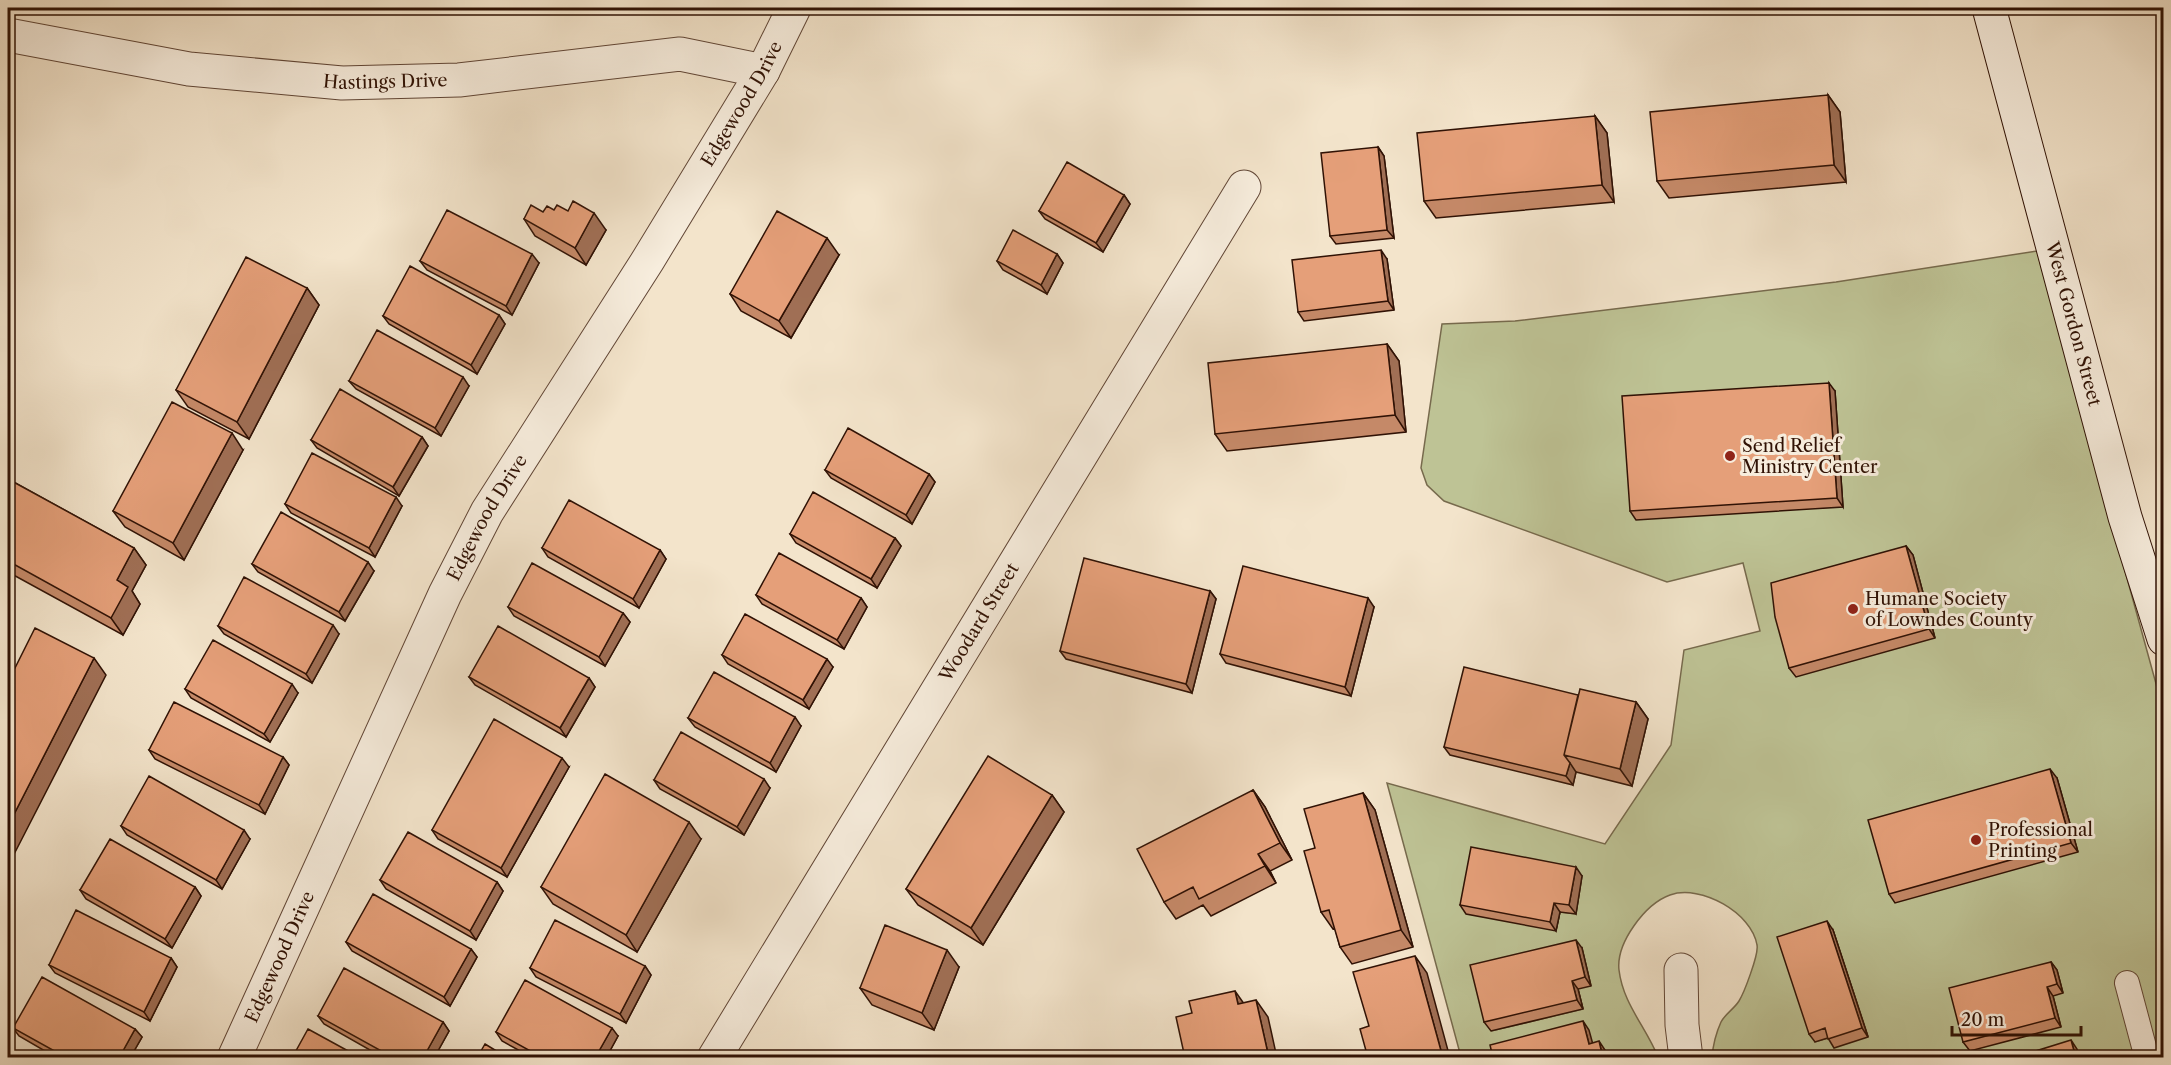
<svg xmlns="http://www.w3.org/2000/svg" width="2171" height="1065" font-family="'Libre Caslon Text',serif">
<rect width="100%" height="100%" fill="#f3e4cb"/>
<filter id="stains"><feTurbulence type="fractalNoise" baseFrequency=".00333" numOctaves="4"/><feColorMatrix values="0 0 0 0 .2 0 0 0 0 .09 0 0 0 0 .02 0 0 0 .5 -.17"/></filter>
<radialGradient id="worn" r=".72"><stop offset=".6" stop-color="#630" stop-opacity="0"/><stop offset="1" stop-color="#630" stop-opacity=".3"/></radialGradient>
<!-- green -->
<path fill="#bec395" stroke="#776a4d" stroke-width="1.5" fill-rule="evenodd" d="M2037 251 2163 709V1057H1712C1713 1046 1716 1033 1721 1022 1725 1014 1734 1009 1739 1001 1744 993 1759 954 1757 945 1752 913 1701 884 1670 895 1645 904 1616 943 1619 970 1623 1004 1646 1027 1658 1057H1607L1605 1050 1461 1057 1387 783 1605 844 1671 745 1684 650 1760 631 1743 563 1667 582 1444 501 1427 485 1421 468 1442 324 1515 321 1836 282ZM1477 856 1576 914 1560 912 1556 930ZM1833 930 1868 1036 1831 1037 1815 1042ZM1582 948 1578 989 1583 1009 1491 1031Z"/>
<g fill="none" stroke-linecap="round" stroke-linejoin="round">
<defs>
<path id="lane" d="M2127 983 2147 1058"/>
<g id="street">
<path id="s1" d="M8 35 189 69 342 83 459 80 680 54 763 71"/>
<path d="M1681 970 1682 1025 1686 1058"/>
<path id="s2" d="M234 1058 445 594 487 512 648 260 763 71 794 8"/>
<path id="s3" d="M714 1058 1244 187"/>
</g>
<g id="secondary">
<path id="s4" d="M1989 8 2125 517 2164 639"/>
</g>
</defs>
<!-- lane casing -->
<use href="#lane" stroke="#614636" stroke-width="26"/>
<!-- street casing -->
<use href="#street" stroke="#614636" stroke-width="35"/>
<!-- secondary casing -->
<use href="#secondary" stroke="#301205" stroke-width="35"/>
<!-- lane -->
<use href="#lane" stroke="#f7eddd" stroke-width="24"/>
<!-- street -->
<use href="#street" stroke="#f7eddd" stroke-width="33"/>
<!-- secondary -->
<use href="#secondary" stroke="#f7eddd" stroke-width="33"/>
</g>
<!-- wall -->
<path fill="#c58968" stroke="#301205" stroke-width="1.5" d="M1828 95 1840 112 1846 182 1669 198 1657 181Z
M1595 116 1607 133 1614 202 1436 218 1424 201Z
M1378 147 1384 156 1394 238 1336 244 1330 236Z
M1124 195 1130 204 1103 252 1045 219 1039 211Z
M554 210 568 211 606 230 586 265 535 236 524 219 543 212Z
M1057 254 1063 263 1047 294 1003 270 997 261Z
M839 255 791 338 741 311 730 294Z
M1387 259 1394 310 1304 321 1298 312Z
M420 261 539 263 512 315 427 270Z
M307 288 319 305 249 439 188 407 176 390Z
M499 315 505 324 477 374 389 324 383 316Z
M1387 344 1399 361 1406 432 1227 451 1215 434Z
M349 381 469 386 441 436 356 389Z
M1835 391 1843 507 1636 520 1630 511Z
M422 437 428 446 399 496 317 448 311 440Z
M243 450 184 560 125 527 113 511Z
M825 470 929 474 935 482 912 524 831 478Z
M8 479 134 548 146 565 132 591 140 604 123 635 8 572Z
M285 504 402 506 375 557 291 513Z
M790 534 895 538 901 546 877 588 796 543Z
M1906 546 1913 555 1935 638 1796 677 1789 668Z
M542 548 660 550 666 559 639 608 548 557Z
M252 564 374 571 345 621 258 572Z
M1210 591 1216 599 1192 693 1066 659 1060 651Z
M756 595 861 598 867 607 844 649 762 604Z
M508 607 623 613 630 622 605 666 514 616Z
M1374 607 1351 696 1226 663 1220 654Z
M218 626 339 634 312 683 224 634Z
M722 655 833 667 809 709 728 664Z
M469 677 589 678 595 687 566 737 475 685Z
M185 689 298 693 270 742 191 698Z
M1578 695 1636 702 1648 719 1632 786 1576 772 1573 785 1450 755 1444 747Z
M688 718 801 726 776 772 695 727Z
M149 750 283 757 289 765 265 814 155 759Z
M569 767 507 877 438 839 432 830Z
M2057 778 2078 852 1895 903 1889 894Z
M654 780 770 788 744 835 660 789Z
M1253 790 1265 807 1292 860 1270 871 1276 883 1211 916 1203 905 1176 919 1164 902Z
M1363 793 1375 810 1413 947 1352 964 1340 947 1335 928 1333 929 1321 912 1315 848Z
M1052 795 1064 812 983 945 918 905 906 889Z
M121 826 250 839 222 889 127 835Z
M701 839 637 952 553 904 541 887Z
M1582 876 1576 914 1560 912 1556 931 1466 914 1460 905Z
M380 880 497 882 503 891 476 940 386 889Z
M195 887 201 896 172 948 86 899 80 890Z
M1833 930 1868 1037 1834 1048 1828 1038 1815 1042 1809 1034Z
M346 942 471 949 477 957 450 1006 352 951Z
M1582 948 1591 986 1578 989 1583 1009 1491 1031 1484 1022Z
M171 958 177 967 150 1021 55 973 49 965Z
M2051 962 2057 970 2063 993 2053 996 2061 1027 1970 1051 1963 1042Z
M645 966 651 975 626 1023 536 977 530 968Z
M959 967 934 1030 872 1005 860 988Z
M318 1016 443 1022 449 1031 434 1058H384L324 1024Z
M13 1028 135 1029 142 1037 130 1058H57L19 1036Z
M496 1032 618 1036 606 1058H533L502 1041Z"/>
<!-- shaded-wall -->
<path fill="#a06f55" stroke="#301205" stroke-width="1.5" d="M1828 95 1840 112 1846 182 1834 165Z
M1595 116 1607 133 1614 202 1602 185Z
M1378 147 1384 156 1394 238 1387 230Z
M1124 195 1130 204 1103 252 1096 243Z
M594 213 606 230 586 265 575 248Z
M827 238 839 255 791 338 779 321Z
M1381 250 1387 259 1394 310 1388 301Z
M532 254 539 263 512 315 506 306Z
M1057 254 1063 263 1047 294 1041 285Z
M307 288 319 305 249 439 237 422Z
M499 315 505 324 477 374 471 365Z
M1387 344 1399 361 1406 432 1395 415Z
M463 377 469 386 441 436 435 428Z
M1829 383 1835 391 1843 507 1837 498Z
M232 433 243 450 184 560 173 543Z
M422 437 428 446 399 496 393 487Z
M929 474 935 482 912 524 906 515Z
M396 497 402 506 375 557 369 548Z
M895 538 901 546 877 588 871 579Z
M1906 546 1913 555 1935 638 1929 629Z
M134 548 146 565 132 591 140 604 123 635 111 618 117 580Z
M660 550 666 559 639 608 633 599Z
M368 562 374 571 345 621 339 612Z
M1210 591 1216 599 1192 693 1186 684Z
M861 598 867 607 844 649 837 640Z
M1368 598 1374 607 1351 696 1345 687Z
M623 613 630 622 605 666 599 657Z
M333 625 339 634 312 683 306 674Z
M94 658 106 675 8 866V826Z
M827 659 833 667 809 709 803 700Z
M589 678 595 687 566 737 560 728Z
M292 684 298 693 270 742 264 734Z
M1636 702 1648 719 1632 786 1620 769Z
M795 717 801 726 776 772 770 763Z
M283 757 289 765 265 814 259 805Z
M562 758 569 767 507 877 501 868Z
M1570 763 1576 772 1573 785 1566 776Z
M2050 769 2057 778 2078 852 2071 843Z
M764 779 770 788 744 835 737 827Z
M1253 790 1265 807 1292 860 1280 843Z
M1363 793 1375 810 1413 947 1401 930Z
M1052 795 1064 812 983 945 971 928Z
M689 822 701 839 637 952 626 935Z
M244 830 250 839 222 889 216 880Z
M1258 854 1270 871 1276 883 1265 866Z
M1576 867 1582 876 1576 914 1569 905Z
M497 882 503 891 476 940 470 931Z
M195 887 201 896 172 948 165 939Z
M1554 903 1560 912 1556 931 1550 922Z
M1827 921 1833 930 1868 1037 1862 1028Z
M1576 940 1582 948 1591 986 1585 977Z
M471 949 477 957 450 1006 444 997Z
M947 950 959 967 934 1030 922 1013Z
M1415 956 1427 973 1450 1058H1443Z
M171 958 177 967 150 1021 144 1012Z
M2051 962 2057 970 2063 993 2057 984Z
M645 966 651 975 626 1023 620 1014Z
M1572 981 1578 989 1583 1009 1577 1000Z
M2047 987 2053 996 2061 1027 2055 1018Z
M1235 991 1247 1008 1238 1004Z
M1256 1000 1268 1017 1277 1058H1269Z
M1583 1021 1589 1030 1595 1052 1589 1044Z
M443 1022 449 1031 434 1058H423Z
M612 1028 618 1036 606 1058H595Z
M135 1029 142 1037 130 1058H119Z
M2071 1040 2077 1049 2080 1058H2076Z
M1599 1041 1605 1050 1607 1058H1603Z"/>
<!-- building -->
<path fill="#e59f79" stroke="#301205" stroke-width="1.5" d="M1828 95 1834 165 1657 181 1650 112Z
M1595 116 1602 185 1424 201 1417 133Z
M1378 147 1387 230 1330 236 1321 153Z
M1067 162 1124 195 1096 243 1039 211Z
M573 201 594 213 575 248 524 219 531 205 543 212 547 206 554 210 557 205 568 211Z
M447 210 532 254 506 306 420 261Z
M777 211 827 238 779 321 730 294Z
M1013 230 1057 254 1041 285 997 261Z
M1381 250 1388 301 1298 312 1292 260Z
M246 257 307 288 237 422 176 390Z
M410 266 499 315 471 365 383 316Z
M377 330 463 377 435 428 349 381Z
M1387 344 1395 415 1215 434 1208 363Z
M1829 383 1837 498 1630 511 1622 396Z
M340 389 422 437 393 487 311 440Z
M172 402 232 433 173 543 113 511Z
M848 428 929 474 906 515 825 470Z
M312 453 396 497 369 548 285 504Z
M8 479 134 548 117 580 128 587 111 618 8 561Z
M813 492 895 538 871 579 790 534Z
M569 500 660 550 633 599 542 548Z
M281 512 368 562 339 612 252 564Z
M1906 546 1929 629 1789 668 1775 617 1771 583Z
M779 553 861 598 837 640 756 595Z
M1084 558 1210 591 1186 684 1060 651Z
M532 563 623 613 599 657 508 607Z
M1243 566 1368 598 1345 687 1220 654Z
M244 577 333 625 306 674 218 626Z
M745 614 827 659 803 700 722 655Z
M498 626 589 678 560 728 469 677Z
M35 628 94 658 8 826V682Z
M213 640 292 684 264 734 185 689Z
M1464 667 1578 695 1564 755 1570 763 1566 776 1444 747Z
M714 672 795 717 770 763 688 718Z
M1580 689 1636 702 1620 769 1564 755Z
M174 702 283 757 259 805 149 750Z
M494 719 562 758 501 868 432 830Z
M681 732 764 779 737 827 654 780Z
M988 756 1052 795 971 928 906 889Z
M2050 769 2071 843 1889 894 1868 820Z
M605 774 689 822 626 935 541 887Z
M149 776 244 830 216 880 121 826Z
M1253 790 1280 843 1258 854 1265 866 1199 899 1193 887 1164 902 1137 849Z
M1363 793 1401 930 1340 947 1329 910 1321 912 1304 851 1315 848 1304 809Z
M408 832 497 882 470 931 380 880Z
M110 839 195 887 165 939 80 890Z
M1471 847 1576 867 1569 905 1554 903 1550 922 1460 905Z
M373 894 471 949 444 997 346 942Z
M76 910 171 958 144 1012 49 965Z
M555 920 645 966 620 1014 530 968Z
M1827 921 1862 1028 1828 1039 1825 1028 1809 1034 1777 937Z
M885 925 947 950 922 1013 860 988Z
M1576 940 1585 977 1572 981 1577 1000 1484 1022 1470 965Z
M1415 956 1443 1058H1368L1360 1029 1369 1026 1353 972Z
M2051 962 2057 984 2047 987 2055 1018 1963 1042 1949 988Z
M344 968 443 1022 423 1058H394L318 1016Z
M42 977 135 1029 119 1058H67L13 1028Z
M525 980 612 1028 595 1058H543L496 1032Z
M1235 991 1238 1004 1256 1000 1269 1058H1185L1176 1017 1192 1013 1189 1001Z
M1583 1021 1589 1044 1599 1041 1603 1058H1493L1490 1045Z
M308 1029 361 1058H292Z
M2071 1040 2076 1058H2013Z
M485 1044 508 1058H477Z
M1863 1052 1865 1058H1842Z"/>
<!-- markers -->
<g fill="#8f2418" stroke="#f7eddd" stroke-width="2">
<circle cx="1730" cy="456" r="6"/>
<circle cx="1853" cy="609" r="6"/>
<circle cx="1976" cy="840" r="6"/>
</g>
<g text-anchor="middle" stroke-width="6" stroke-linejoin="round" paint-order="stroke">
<!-- street labels -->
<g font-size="18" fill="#301205" stroke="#f7eddd">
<text dy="6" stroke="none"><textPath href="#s1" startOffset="381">Hastings Drive</textPath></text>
<text dy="6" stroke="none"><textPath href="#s2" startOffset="1083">Edgewood Drive</textPath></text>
<text dy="6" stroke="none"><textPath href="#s4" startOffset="327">West Gordon Street</textPath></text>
<text dy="6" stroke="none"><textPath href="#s2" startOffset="597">Edgewood Drive</textPath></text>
<text dy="6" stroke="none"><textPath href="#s3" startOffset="510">Woodard Street</textPath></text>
<text dy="6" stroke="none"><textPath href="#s2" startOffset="111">Edgewood Drive</textPath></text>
</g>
<!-- poi labels -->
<g font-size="18" fill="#301205" stroke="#f7eddd" text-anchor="start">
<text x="1742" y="452">Send Relief<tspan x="1742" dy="21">Ministry Center</tspan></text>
<text x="1865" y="605">Humane Society<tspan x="1865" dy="21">of Lowndes County</tspan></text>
<text x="1988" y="836">Professional<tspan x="1988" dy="21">Printing</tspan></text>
</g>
</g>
<!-- margin -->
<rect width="2171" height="1065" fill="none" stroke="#f3e4cb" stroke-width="30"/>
<rect x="9" y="9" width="2153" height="1047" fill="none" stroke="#301205" stroke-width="3"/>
<rect x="15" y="15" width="2141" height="1035" fill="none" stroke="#301205" stroke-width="1.5"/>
<!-- scale -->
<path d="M1952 1026v9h129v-9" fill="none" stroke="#301205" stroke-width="3"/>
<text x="1961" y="1026" font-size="18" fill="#301205" stroke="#f7eddd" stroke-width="4.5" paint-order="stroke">20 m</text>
<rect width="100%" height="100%" filter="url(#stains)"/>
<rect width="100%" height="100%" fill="url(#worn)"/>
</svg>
